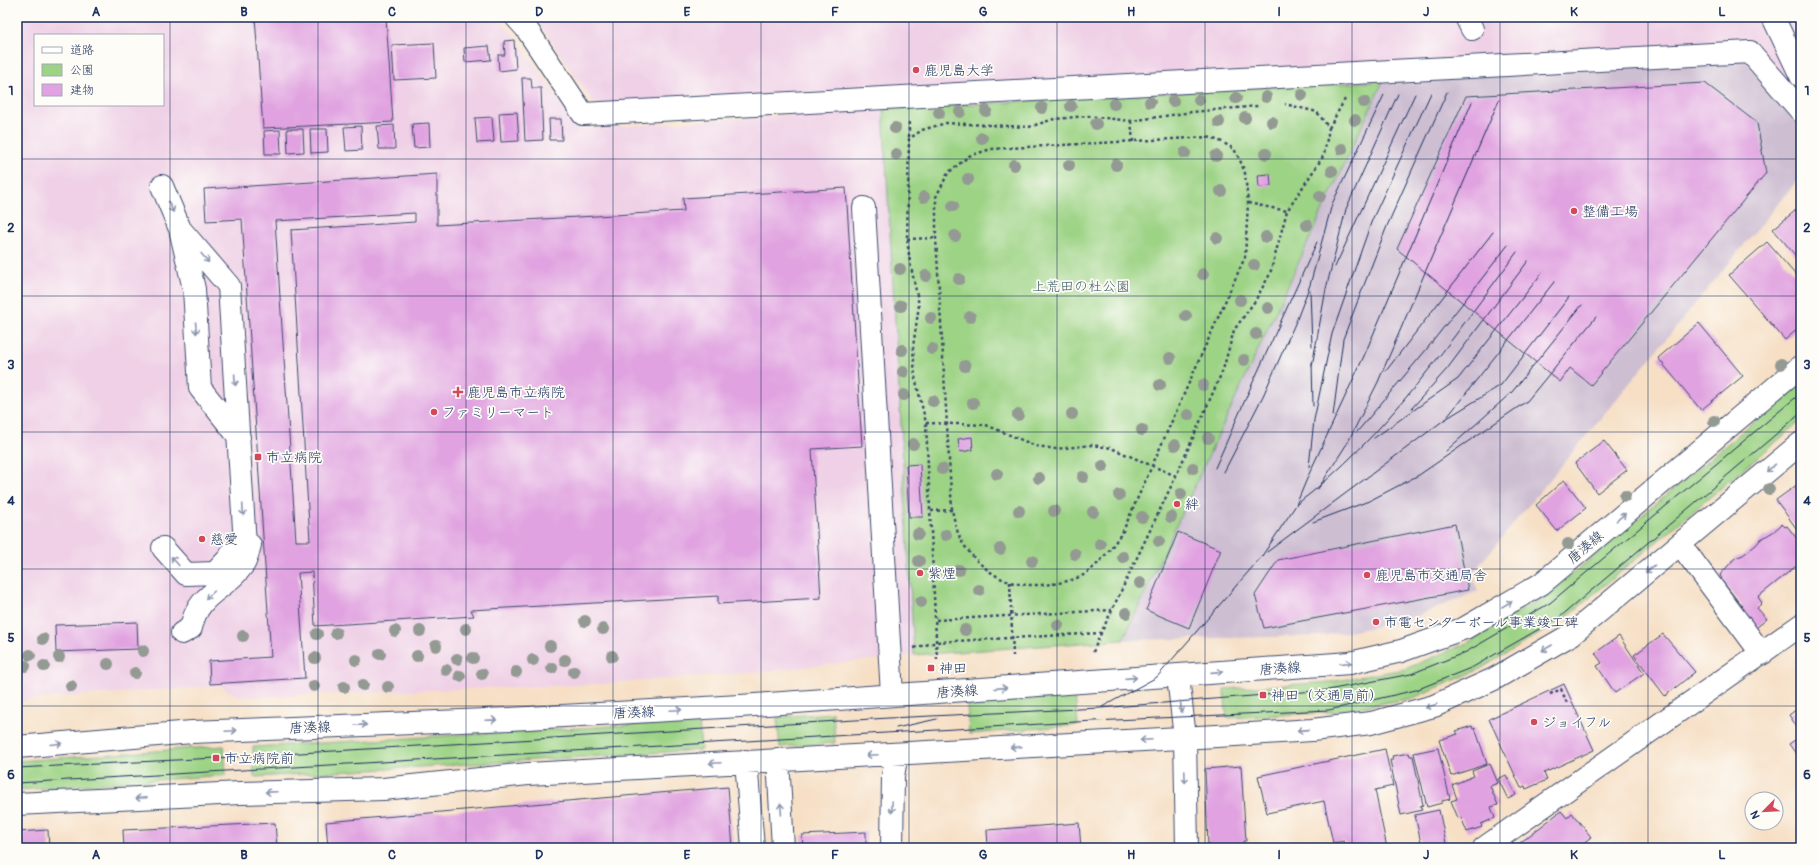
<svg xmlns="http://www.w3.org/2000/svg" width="1818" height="865" font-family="Pangolin,'Klee One',sans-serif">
<rect width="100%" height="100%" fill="#fdfcf7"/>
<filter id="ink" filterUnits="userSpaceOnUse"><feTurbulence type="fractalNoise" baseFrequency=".025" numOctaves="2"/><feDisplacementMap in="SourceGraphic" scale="8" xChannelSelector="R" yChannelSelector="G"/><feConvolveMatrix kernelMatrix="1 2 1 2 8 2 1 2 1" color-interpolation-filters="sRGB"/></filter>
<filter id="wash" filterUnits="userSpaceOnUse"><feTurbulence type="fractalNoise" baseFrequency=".012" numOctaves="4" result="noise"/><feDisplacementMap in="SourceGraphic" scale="16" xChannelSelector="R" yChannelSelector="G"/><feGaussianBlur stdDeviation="0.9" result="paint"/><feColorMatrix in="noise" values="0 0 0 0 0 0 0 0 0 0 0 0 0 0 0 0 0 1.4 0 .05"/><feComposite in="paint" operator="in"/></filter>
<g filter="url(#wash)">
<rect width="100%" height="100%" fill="#f6dfc5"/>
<!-- built -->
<path fill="#efd0e6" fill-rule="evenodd" d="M17 17H497L514 36 580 129 883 109 914 655 759 672 600 684 241 697 220 686 32 699 17 703ZM35 35H163V105H35Z
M535 17H1801V98L605 108 593 102Z"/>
<!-- industrial -->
<path fill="#cdbed2" d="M1746 59 1801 123V176L1471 575 1478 591 1417 616 1394 623 1348 632 1317 636 1123 640 1383 81Z"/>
<!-- green -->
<path fill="#9dd385" stroke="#5c8172" d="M1383 81 1123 640 914 655 883 109Z
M1801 382V421L1564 619 1480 669 1413 698 1332 712 1227 718 1224 689 1330 682 1405 669 1467 643 1547 595Z
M1075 696 1078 725 969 734 967 705Z
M833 713 835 743 780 747 777 717Z
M699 721 701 750 254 777 253 747Z
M224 746 226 775 17 790V761Z"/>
<g id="blocks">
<!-- building -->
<path fill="#e0a2e0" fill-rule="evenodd" d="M255 17H386L393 122 263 128Z
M514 40 516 69 499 71 498 55H505L504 41Z
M434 43 436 78 394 80 392 45Z
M489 46 491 60 465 62 464 48Z
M522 78H531L532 88H541L543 140 525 141Z
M1705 83 1757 123 1766 173 1591 385 1570 368 1560 382 1397 249 1466 96Z
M517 112 519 141 501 142 499 113Z
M492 117 494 142 477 143 475 118Z
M549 119H561L562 140H550Z
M429 123 430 147 414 148 412 124Z
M394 125 395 149H379L377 126Z
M361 126 362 150 346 151 344 127Z
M287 129H303L304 152 288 153Z
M310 129H327L328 152 311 153Z
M280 130 281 154H265L264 131Z
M437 174V225L684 211 683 198 846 188 862 446 812 449 821 598 718 604V596L471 610 474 616 315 626 312 572 298 573 305 678 210 684 209 661 271 657 242 219 206 221 204 189ZM415 213V222L291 230 310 541H296L275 221Z
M1270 174 1271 186 1259 187 1258 175Z
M1801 206V262L1773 229Z
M1767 242 1801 281V326L1785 340 1729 275Z
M1699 323 1743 376 1701 410 1658 358Z
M972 437 973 450 960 452 958 439Z
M1604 441 1627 470 1597 493 1575 463Z
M920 464 923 517H909L906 465Z
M1564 480 1586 508 1557 531 1536 505Z
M1801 482V535L1776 500Z
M1455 524 1468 590 1264 628 1255 595 1278 560Z
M1782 524 1785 527 1787 526 1801 544V562L1758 597 1762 603 1757 608 1767 619 1756 628 1740 608 1742 606 1721 580 1722 579 1720 575 1735 558 1743 555 1756 545 1761 539 1773 532Z
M1178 532 1221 550 1189 628 1146 610Z
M137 622 138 649 56 652 55 625Z
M1663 634 1695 672 1665 696 1634 655Z
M1619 636 1644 673 1615 693 1597 666 1602 663 1595 653Z
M1564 684 1594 750 1544 773 1547 780 1526 789 1525 786 1521 788 1489 719Z
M1801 706V733L1789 715Z
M1472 726 1473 729 1475 728 1487 764 1451 776 1439 740 1458 734 1456 731Z
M1801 736V761L1789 744Z
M1438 748 1450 799 1442 801V803L1427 807 1414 753Z
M1385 749 1393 786 1375 790 1387 848H1346L1344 841 1333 843 1324 801 1267 813 1258 776Z
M1409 753 1410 756H1413L1423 805 1420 806 1422 810 1401 815 1390 760H1393L1392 756Z
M1490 764 1498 783 1490 786 1498 805 1491 807 1495 818 1481 824 1482 827 1467 832 1461 817 1458 818 1451 801 1457 799 1452 785 1474 776 1472 771Z
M1241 766 1246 841H1243V848L1208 846 1205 769Z
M1506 775 1516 795 1508 799 1498 779Z
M728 787 733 848H328L326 822Z
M1439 810 1447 848H1422L1415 815Z
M1561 811 1567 818 1572 813 1591 837 1577 848H1502L1511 841 1516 846Z
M275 823 277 848H124L123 830Z
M1079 823 1081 848H988L987 830Z
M48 830 49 848H17V832Z
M866 832V848H803L802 835Z"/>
</g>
</g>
<g filter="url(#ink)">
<use href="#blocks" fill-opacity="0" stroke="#3c496d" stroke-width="1"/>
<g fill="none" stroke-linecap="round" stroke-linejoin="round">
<defs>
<path id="minor" d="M516 17 526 28 583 114 1750 52 1801 111
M1466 17 1472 29
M1773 17 1801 76
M162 186 180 229 194 289 200 388 239 437
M864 208 892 695
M180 229 229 286 245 545
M1680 544 1762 654
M163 548 186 574 215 573 230 557 235 545H250C248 551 247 560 243 565 225 591 198 592 191 628L182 633
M1178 676 1185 738 1187 848
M17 747 192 732 510 719 740 706 1350 663 1401 651 1465 628 1541 584 1801 366
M778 759 783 848
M746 761 753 848
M17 804 240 793 383 789 528 774 1235 735 1312 730 1371 723 1434 706 1494 679 1572 634 1801 443
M892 848 893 776 897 754
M1484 848 1801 625"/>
</defs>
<!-- minor casing -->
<use href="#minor" stroke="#3c496d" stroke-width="24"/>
<!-- path -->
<path stroke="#3c496d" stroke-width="2.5" stroke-dasharray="3 3" stroke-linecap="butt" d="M1131 121 1133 142
M909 122V139
M1329 128 1345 99
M1208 137 1222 142 1234 149 1240 160 1245 173 1248 203 1245 257 1123 531C1112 547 1101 563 1085 574 1068 585 1029 588 1010 582 994 577 977 563 967 549 958 539 955 523 952 510L936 238V197L948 173 969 156 991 149Z
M1248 203 1287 211
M907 239 936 238
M926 423 986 425 1036 446 1056 449 1092 445 1111 448 1176 476
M931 511 952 510
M1010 582 1013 656
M936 620 1112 610
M914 648 937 642 1101 633 1176 476 1223 370 1234 330 1255 301 1270 274 1287 211 1324 155 1329 128 1317 112 1285 104
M1093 652 1101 633
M937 660 926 423 915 377 913 347 919 305 910 262 907 239 909 139 922 130 946 123 1029 127 1054 119 1088 116 1131 121 1192 112 1258 106
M1550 694 1561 689 1567 703"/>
<!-- minor -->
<use href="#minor" stroke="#fff" stroke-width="22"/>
<!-- tram -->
<path stroke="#1b2f5e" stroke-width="1" d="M1335 267 1415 94
M1310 290 1312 346
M1312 362 1313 406
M1312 366 1326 289 1346 209 1398 94
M1386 371 1493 232
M1412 408 1447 369 1528 261
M1333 416 1343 339 1387 226 1447 92
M1448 416 1554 282
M1357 432 1426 350 1508 245
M1374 438 1458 379 1542 273
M1446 451 1512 392 1582 305
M1309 467 1314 420 1332 334 1372 220 1431 93
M1215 468 1249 391 1317 242
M1224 472 1263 396 1297 319 1310 285 1332 204 1384 95
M1318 489 1348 442 1378 382 1499 100
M1297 504C1385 438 1452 339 1517 252
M1313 522 1369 501 1419 475 1527 401 1596 317
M1267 552 1444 420 1501 385 1569 297
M1102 707 1157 677 1262 556 1296 505 1309 474 1364 356 1472 102
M896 728 937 719
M17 768 216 758 889 718 1100 708 1328 690 1411 674 1466 652 1550 603 1801 393
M17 783 1094 721 1329 710 1416 690 1473 667 1560 617 1801 413"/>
</g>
<!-- trees -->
<g fill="#939993">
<circle cx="1302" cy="95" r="6"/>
<circle cx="1266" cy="97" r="6"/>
<circle cx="1236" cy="98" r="6"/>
<circle cx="1199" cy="100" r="6"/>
<circle cx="1173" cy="101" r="6"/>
<circle cx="1150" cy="102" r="6"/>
<circle cx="1364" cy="102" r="6"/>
<circle cx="1114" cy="104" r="6"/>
<circle cx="1071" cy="106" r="6"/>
<circle cx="1042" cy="108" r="6"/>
<circle cx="986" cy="111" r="6"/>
<circle cx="960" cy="112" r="6"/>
<circle cx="939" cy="113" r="6"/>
<circle cx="1245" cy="118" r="6"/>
<circle cx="1355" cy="120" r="6"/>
<circle cx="1219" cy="122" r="6"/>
<circle cx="1272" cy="122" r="6"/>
<circle cx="1096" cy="124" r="6"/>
<circle cx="895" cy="128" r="6"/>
<circle cx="982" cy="138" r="6"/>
<circle cx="1342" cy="149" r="6"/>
<circle cx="1185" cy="153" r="6"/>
<circle cx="896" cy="154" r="6"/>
<circle cx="1266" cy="154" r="6"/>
<circle cx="1216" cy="156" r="6"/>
<circle cx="1014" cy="165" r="6"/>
<circle cx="1069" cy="165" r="6"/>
<circle cx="1116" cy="165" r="6"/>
<circle cx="1332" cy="171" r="6"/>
<circle cx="968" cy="179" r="6"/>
<circle cx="1221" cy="191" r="6"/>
<circle cx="1320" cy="196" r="6"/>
<circle cx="924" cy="197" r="6"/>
<circle cx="953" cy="206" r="6"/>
<circle cx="1307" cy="225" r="6"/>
<circle cx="955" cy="236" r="6"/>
<circle cx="1266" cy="237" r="6"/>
<circle cx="1217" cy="238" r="6"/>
<circle cx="1254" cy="265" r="6"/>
<circle cx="900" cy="269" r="6"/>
<circle cx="1203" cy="274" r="6"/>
<circle cx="926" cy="276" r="6"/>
<circle cx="959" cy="279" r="6"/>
<circle cx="1240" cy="300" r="6"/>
<circle cx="901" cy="306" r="6"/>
<circle cx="1268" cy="308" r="6"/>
<circle cx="1186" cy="316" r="6"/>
<circle cx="970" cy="317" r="6"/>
<circle cx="931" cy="318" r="6"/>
<circle cx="1256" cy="334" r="6"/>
<circle cx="932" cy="349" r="6"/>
<circle cx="902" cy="350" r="6"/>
<circle cx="1170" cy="358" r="6"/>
<circle cx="1244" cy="360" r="6"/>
<circle cx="1781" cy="364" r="6"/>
<circle cx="965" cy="366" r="6"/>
<circle cx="903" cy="372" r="6"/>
<circle cx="1160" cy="385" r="6"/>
<circle cx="1203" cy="385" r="6"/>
<circle cx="904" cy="395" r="6"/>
<circle cx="933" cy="401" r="6"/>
<circle cx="973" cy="403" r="6"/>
<circle cx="1072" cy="414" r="6"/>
<circle cx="1018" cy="415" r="6"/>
<circle cx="1188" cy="415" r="6"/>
<circle cx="1714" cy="421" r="6"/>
<circle cx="1142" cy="430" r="6"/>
<circle cx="1208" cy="438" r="6"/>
<circle cx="913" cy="444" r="6"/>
<circle cx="1175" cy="445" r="6"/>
<circle cx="1103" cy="466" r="6"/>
<circle cx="1193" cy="468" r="6"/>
<circle cx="942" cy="469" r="6"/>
<circle cx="997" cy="474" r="6"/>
<circle cx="1083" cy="477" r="6"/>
<circle cx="1039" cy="478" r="6"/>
<circle cx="1769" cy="489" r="6"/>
<circle cx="1181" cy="494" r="6"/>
<circle cx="1119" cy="495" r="6"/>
<circle cx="1625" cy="496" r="6"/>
<circle cx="1019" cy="511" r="6"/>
<circle cx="1054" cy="511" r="6"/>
<circle cx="1093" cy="512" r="6"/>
<circle cx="1142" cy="517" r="6"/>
<circle cx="1171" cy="517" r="6"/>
<circle cx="918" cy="534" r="6"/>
<circle cx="946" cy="535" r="6"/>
<circle cx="1159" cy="541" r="6"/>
<circle cx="1100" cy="544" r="6"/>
<circle cx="1568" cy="544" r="6"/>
<circle cx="1000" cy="549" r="6"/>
<circle cx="1075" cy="554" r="6"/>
<circle cx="1123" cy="557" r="6"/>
<circle cx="919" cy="561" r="6"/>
<circle cx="1032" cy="561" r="6"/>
<circle cx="959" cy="570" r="6"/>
<circle cx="1140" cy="583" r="6"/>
<circle cx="979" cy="590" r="6"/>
<circle cx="921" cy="602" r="6"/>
<circle cx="1126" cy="613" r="6"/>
<circle cx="585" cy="621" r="6"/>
<circle cx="1058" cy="625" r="6"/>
<circle cx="466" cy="629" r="6"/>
<circle cx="603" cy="629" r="6"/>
<circle cx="965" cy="630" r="6"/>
<circle cx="395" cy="631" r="6"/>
<circle cx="420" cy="631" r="6"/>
<circle cx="336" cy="633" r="6"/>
<circle cx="317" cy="634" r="6"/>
<circle cx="243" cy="636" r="6"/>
<circle cx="43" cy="639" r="6"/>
<circle cx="436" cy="646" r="6"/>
<circle cx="550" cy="646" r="6"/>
<circle cx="143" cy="651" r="6"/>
<circle cx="380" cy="654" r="6"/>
<circle cx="30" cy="655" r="6"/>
<circle cx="417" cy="656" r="6"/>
<circle cx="612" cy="656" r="6"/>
<circle cx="59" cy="657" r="6"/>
<circle cx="315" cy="658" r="6"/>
<circle cx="473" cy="658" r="6"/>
<circle cx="457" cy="659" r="6"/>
<circle cx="356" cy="660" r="6"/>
<circle cx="533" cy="660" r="6"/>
<circle cx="565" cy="660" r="6"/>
<circle cx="108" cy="664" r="6"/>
<circle cx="25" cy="666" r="6"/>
<circle cx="44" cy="666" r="6"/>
<circle cx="552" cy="668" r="6"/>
<circle cx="446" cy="670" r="6"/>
<circle cx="516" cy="672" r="6"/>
<circle cx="574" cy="672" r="6"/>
<circle cx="135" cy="673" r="6"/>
<circle cx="482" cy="674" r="6"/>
<circle cx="460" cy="676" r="6"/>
<circle cx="363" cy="685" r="6"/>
<circle cx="71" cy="686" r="6"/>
<circle cx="314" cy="686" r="6"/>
<circle cx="344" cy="687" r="6"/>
<circle cx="388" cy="687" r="6"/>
</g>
<!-- one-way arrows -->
<defs><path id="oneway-shaft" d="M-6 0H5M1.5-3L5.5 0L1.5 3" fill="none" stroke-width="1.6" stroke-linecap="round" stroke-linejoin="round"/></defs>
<g stroke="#8d97ae">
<use href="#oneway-shaft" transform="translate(171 207) rotate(66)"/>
<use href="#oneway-shaft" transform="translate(205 258) rotate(50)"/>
<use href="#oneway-shaft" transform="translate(196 328) rotate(86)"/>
<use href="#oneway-shaft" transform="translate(235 380) rotate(86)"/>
<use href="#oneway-shaft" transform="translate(1771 468) rotate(140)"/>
<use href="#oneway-shaft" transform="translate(243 510) rotate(87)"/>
<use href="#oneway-shaft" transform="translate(1621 517) rotate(-40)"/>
<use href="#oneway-shaft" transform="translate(175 561) rotate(-130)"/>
<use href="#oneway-shaft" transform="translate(1650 569) rotate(140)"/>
<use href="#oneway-shaft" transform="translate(210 595) rotate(138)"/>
<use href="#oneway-shaft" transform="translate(1507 604) rotate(-30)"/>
<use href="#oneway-shaft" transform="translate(1547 648) rotate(150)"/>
<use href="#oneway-shaft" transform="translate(1346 663) rotate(-6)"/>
<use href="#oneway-shaft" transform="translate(1217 672) rotate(-4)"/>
<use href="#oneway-shaft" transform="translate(1131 678) rotate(-4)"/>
<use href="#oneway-shaft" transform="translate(1001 688) rotate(-4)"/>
<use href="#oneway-shaft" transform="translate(1431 706) rotate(162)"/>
<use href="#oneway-shaft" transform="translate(1181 707) rotate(84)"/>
<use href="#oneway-shaft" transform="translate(676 710) rotate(-3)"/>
<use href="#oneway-shaft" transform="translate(491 720) rotate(-2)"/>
<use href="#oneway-shaft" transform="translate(361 725) rotate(-2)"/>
<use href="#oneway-shaft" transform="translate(1303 730) rotate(176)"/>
<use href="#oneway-shaft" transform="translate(231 731) rotate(-3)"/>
<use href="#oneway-shaft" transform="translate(1146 740) rotate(177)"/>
<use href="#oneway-shaft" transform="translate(56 744) rotate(-5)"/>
<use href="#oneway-shaft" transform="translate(1016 747) rotate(177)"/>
<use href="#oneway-shaft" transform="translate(872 755) rotate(177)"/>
<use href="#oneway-shaft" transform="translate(715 763) rotate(177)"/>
<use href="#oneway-shaft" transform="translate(1185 777) rotate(88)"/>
<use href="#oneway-shaft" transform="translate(271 792) rotate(178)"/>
<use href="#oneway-shaft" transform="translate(141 798) rotate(177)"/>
<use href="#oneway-shaft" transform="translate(892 807) rotate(91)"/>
<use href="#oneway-shaft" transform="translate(781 809) rotate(-94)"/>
</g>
</g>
<!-- grid -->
<path fill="none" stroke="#1b2f5e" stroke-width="1" stroke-opacity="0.55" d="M170 17V848M318 17V848M466 17V848M613 17V848M761 17V848M909 17V848M1057 17V848M1205 17V848M1352 17V848M1500 17V848M1648 17V848M17 159H1801M17 296H1801M17 432H1801M17 569H1801M17 706H1801"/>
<!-- markers -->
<g fill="#d1495b" stroke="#fdfcf7" stroke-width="1.5">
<circle cx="916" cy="70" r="4"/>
<circle cx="1574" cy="211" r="4"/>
<path d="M456 386h4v4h4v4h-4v4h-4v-4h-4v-4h4z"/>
<circle cx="434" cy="412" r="4"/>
<rect x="254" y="453" width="8" height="8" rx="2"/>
<circle cx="1177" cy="504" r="4"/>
<circle cx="202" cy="539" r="4"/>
<circle cx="920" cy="573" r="4"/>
<circle cx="1367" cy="575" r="4"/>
<circle cx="1376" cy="622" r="4"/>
<rect x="927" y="664" width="8" height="8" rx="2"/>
<rect x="1259" y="691" width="8" height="8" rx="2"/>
<circle cx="1534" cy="722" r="4"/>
<rect x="212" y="754" width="8" height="8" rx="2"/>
</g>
<g text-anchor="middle" stroke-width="3.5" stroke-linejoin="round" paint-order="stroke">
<!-- poi labels -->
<g font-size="14" fill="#1b2f5e" stroke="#fdfcf7" text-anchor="start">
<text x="924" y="75">鹿児島大学</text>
<text x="1582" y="216">整備工場</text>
<text x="467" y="397">鹿児島市立病院</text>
<text x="442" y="417">ファミリーマート</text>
<text x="266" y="462">市立病院</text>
<text x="1185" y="509">絆</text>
<text x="210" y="544">慈愛</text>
<text x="928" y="578">紫煙</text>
<text x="1375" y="580">鹿児島市交通局舎</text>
<text x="1384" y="627">市電センターポール事業竣工碑</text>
<text x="939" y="673">神田</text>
<text x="1271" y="700">神田（交通局前）</text>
<text x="1542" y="727">ジョイフル</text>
<text x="224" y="763">市立病院前</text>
</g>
<!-- park labels -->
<g font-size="14" fill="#42606a" stroke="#fdfcf7">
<text x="1081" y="291">上荒田の杜公園</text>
</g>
<!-- street labels -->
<g font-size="14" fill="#1b2f5e" stroke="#fdfcf7">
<text transform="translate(1585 547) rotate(-40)" y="5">唐湊線</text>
<text transform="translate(1280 668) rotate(-4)" y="5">唐湊線</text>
<text transform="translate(957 691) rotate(-4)" y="5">唐湊線</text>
<text transform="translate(634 712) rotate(-3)" y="5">唐湊線</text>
<text transform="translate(310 727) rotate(-2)" y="5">唐湊線</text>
</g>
</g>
<!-- margin -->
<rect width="1818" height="865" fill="none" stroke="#fdfcf7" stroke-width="44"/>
<!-- legend -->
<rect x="34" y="34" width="130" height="72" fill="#fdfcf7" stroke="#a3aaba"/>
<rect x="42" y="47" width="20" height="6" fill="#ffffff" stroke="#a3aaba"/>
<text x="70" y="54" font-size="12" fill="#1b2f5e">道路</text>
<rect x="42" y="64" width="20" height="12" fill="#9dd385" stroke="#a3aaba"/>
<text x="70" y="74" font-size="12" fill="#1b2f5e">公園</text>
<rect x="42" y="84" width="20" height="12" fill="#e0a2e0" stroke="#a3aaba"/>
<text x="70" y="94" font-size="12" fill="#1b2f5e">建物</text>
<!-- north arrow -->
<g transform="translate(1764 811) rotate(246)"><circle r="19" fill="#fdfcf7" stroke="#a3aaba"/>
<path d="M0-3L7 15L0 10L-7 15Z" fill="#d1495b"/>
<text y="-6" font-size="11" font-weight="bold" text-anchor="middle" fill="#1b2f5e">N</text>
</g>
<rect x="22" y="22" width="1774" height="821" fill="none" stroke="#1b2f5e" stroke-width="1.5"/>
<g font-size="13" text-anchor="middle" font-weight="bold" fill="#1b2f5e">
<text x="96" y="16">A</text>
<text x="244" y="16">B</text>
<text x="392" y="16">C</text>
<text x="539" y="16">D</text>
<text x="687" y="16">E</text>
<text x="835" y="16">F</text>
<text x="983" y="16">G</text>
<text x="1131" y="16">H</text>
<text x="1279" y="16">I</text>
<text x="1426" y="16">J</text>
<text x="1574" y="16">K</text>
<text x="1722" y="16">L</text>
<text x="11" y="95">1</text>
<text x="1807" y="95">1</text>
<text x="11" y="232">2</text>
<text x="1807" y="232">2</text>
<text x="11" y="369">3</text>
<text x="1807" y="369">3</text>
<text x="11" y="505">4</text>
<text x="1807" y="505">4</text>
<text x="11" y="642">5</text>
<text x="1807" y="642">5</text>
<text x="11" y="779">6</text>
<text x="1807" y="779">6</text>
<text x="96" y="859">A</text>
<text x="244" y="859">B</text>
<text x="392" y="859">C</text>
<text x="539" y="859">D</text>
<text x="687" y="859">E</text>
<text x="835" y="859">F</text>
<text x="983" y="859">G</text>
<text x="1131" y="859">H</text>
<text x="1279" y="859">I</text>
<text x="1426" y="859">J</text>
<text x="1574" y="859">K</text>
<text x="1722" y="859">L</text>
</g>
</svg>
